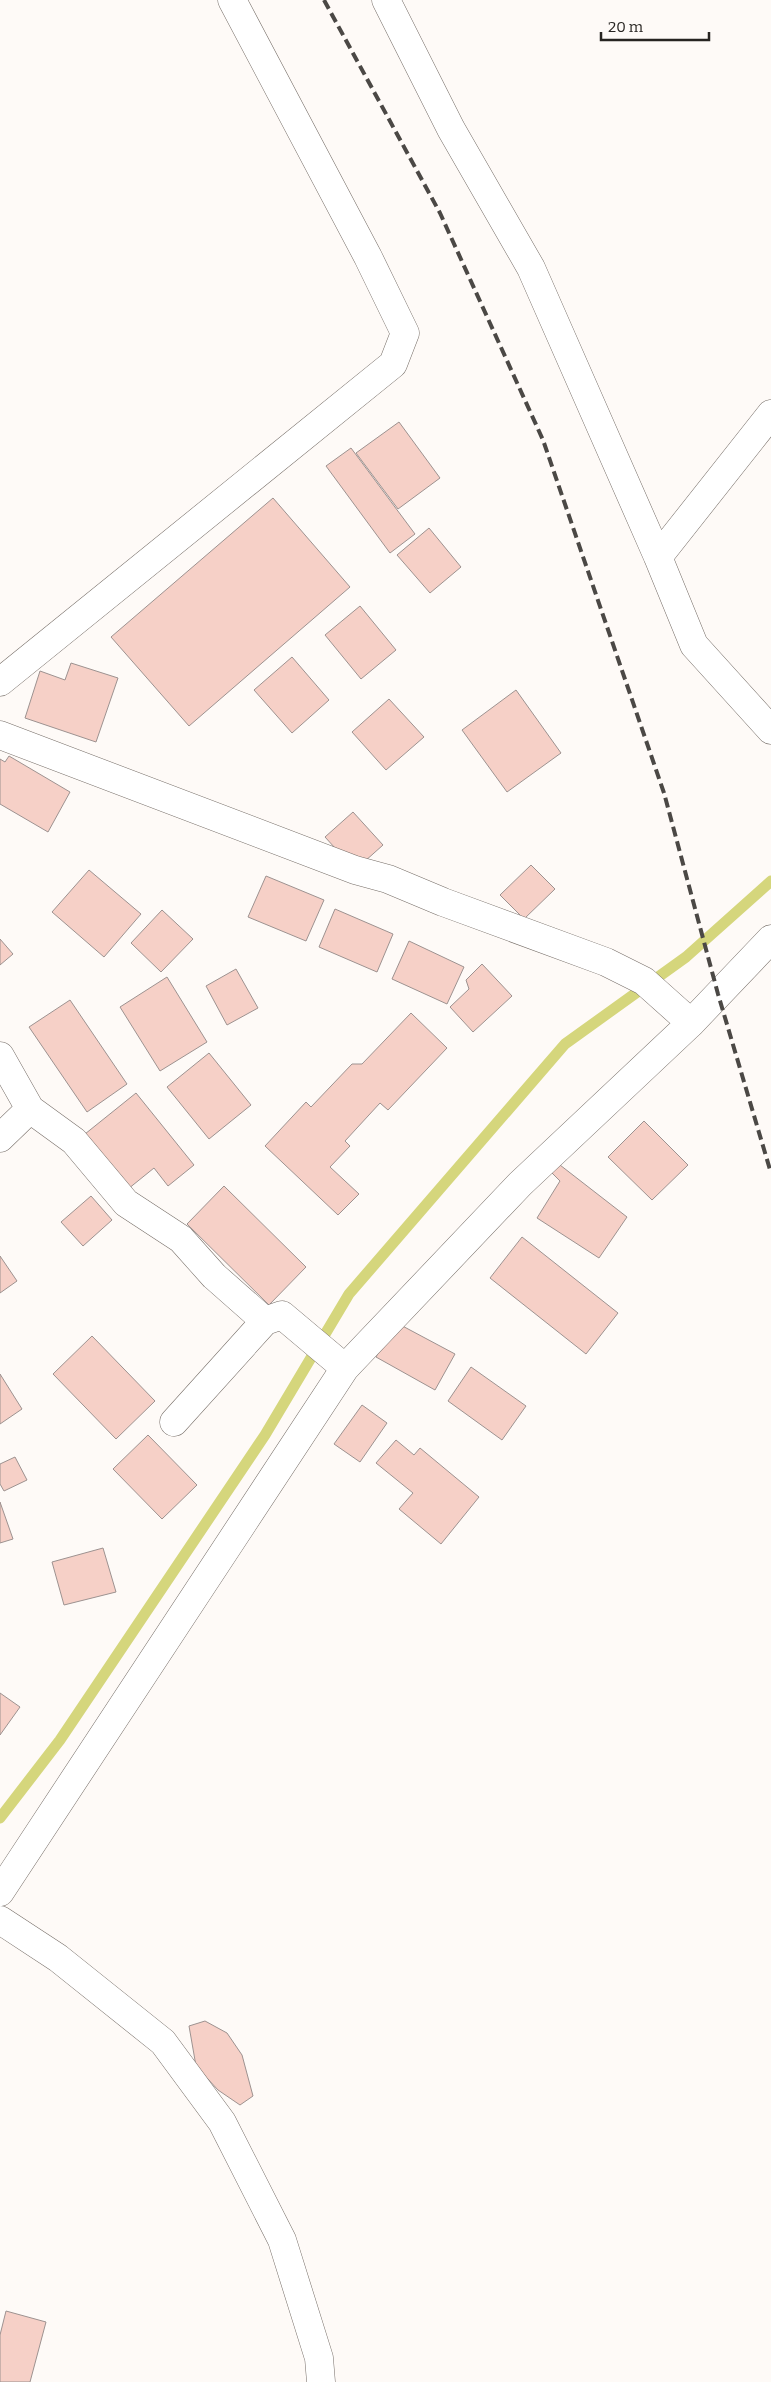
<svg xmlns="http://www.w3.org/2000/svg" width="771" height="2382" font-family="Bitter,serif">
<rect width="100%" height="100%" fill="#fefaf7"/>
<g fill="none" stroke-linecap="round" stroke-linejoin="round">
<!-- stream -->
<path stroke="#d5d67c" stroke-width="11" d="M0 1818 60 1740 265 1435 349 1294 565 1044 686 957 771 881"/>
</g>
<!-- building -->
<path fill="#f6d0c7" stroke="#9d9290" d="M399 422 440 478 398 509 356 453Z
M351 448 415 534 390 553 326 466Z
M273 498 350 587 189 726 111 637Z
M429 528 461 567 430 593 397 555Z
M360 606 396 650 361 679 325 635Z
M292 657 329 700 292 733 254 690Z
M71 663 118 678 96 742 25 718 40 671 65 680Z
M516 690 561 753 507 792 462 730Z
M389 699 424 737 386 770 352 732Z
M9 756 70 792 48 832 0 804V759L5 762Z
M353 812 383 845 355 870 325 837Z
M531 865 555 889 524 919 500 895Z
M89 870 141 914 104 957 52 912Z
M266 876 324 900 306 941 248 917Z
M335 909 393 934 377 972 319 947Z
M162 910 193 939 161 972 131 943Z
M0 939 13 954 0 965Z
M409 941 464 967 447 1004 392 979Z
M482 964 512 996 473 1032 450 1007 469 989 466 980Z
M236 969 258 1008 227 1025 206 986Z
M167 977 207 1042 160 1071 120 1007Z
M70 1000 127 1084 87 1112 29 1027Z
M411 1013 447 1048 388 1110 380 1103 345 1141 350 1146 330 1167 359 1194 338 1215 265 1146 306 1102 311 1107 352 1064H362Z
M209 1053 251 1105 209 1139 167 1087Z
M136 1093 194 1165 168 1186 154 1168 128 1189 85 1134Z
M644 1121 688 1165 652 1200 608 1157Z
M560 1165 627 1217 599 1258 537 1218 560 1181 552 1173Z
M224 1186 306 1267 269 1305 187 1224Z
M91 1196 112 1220 83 1246 61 1222Z
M522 1237 618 1313 586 1354 490 1278Z
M0 1256 17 1281 0 1293Z
M395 1322 455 1354 435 1390 376 1357Z
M92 1336 155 1401 116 1439 53 1374Z
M471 1367 526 1406 502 1440 448 1401Z
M0 1374 22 1409 0 1424Z
M362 1405 387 1423 360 1462 334 1444Z
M148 1435 197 1485 162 1519 113 1469Z
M396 1440 414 1455 420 1448 479 1497 441 1544 399 1509 413 1493 376 1463Z
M15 1457 27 1480 4 1491 0 1484V1464Z
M0 1502 13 1539 0 1543Z
M103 1548 116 1592 64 1605 52 1562Z
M0 1693 20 1707 0 1735Z
M205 2021 227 2033 242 2055 253 2096 240 2105 218 2090 196 2066 189 2026Z
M6 2311 46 2322 30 2382H0V2335Z"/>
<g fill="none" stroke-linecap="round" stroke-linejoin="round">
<defs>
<path id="minor" d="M386 0 451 129 531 268 658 557 694 645 771 730
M658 557 771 414
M0 682 393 364 405 333 368 257 232 0
M0 735 355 870 388 879 443 902 606 962 644 981 691 1023
M0 1056 30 1109 74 1141 126 1203 181 1239 214 1276 265 1321 282 1315 345 1368
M0 1138 30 1109
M174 1422 265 1321
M0 1892 345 1368 520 1184 691 1023 771 939
M0 1920 58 1958 163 2042 222 2122 282 2240 319 2358 321 2382"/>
</defs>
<!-- minor casing -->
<use href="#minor" stroke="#766e68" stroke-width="29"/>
<!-- minor -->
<use href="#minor" stroke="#fff" stroke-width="28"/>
<!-- rail -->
<path stroke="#4b4845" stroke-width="4" stroke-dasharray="10 5" stroke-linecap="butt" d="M324 0 440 213 543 440 664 793 718 994 771 1173"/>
</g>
<!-- scale -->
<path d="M601 32v8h108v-8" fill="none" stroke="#272421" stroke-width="2.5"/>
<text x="608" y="32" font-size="15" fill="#272421" stroke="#fefaf7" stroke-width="4" paint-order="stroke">20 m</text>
</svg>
